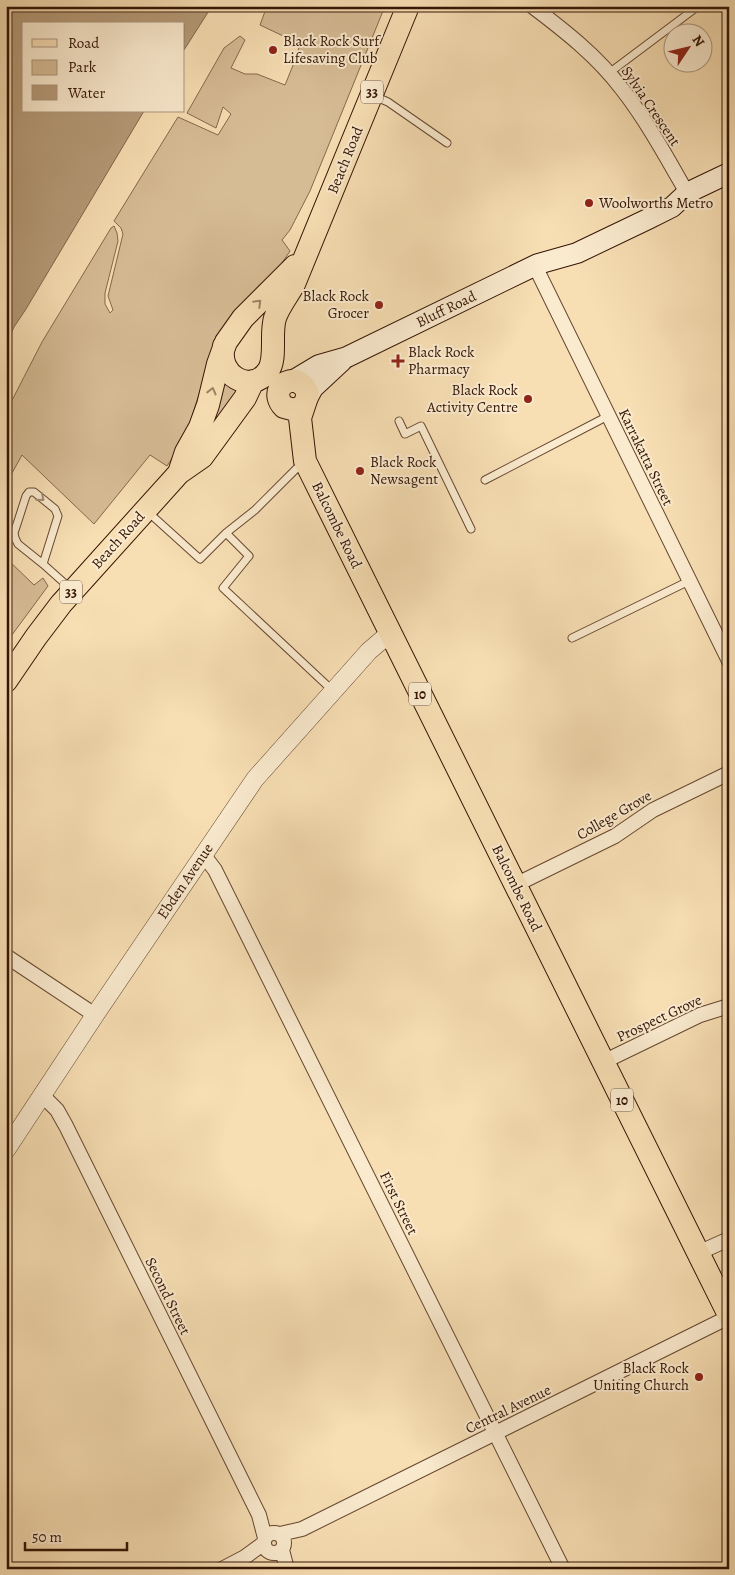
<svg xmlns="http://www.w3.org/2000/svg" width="735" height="1575" font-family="Alegreya,serif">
<rect width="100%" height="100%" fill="#f7deb3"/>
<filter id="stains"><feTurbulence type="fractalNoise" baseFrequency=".004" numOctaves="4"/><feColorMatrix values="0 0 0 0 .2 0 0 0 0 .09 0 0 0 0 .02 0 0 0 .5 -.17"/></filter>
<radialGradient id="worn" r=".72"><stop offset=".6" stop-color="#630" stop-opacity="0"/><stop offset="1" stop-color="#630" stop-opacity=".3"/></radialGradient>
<!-- green -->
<path fill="#d6bc95" stroke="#85684d" d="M267 6H385L310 191 290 230 282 240 290 251 274 275 217 338 185 438 167 466 150 455 94 524 22 455 6 484V412L42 342 111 228 114 226 117 233 118 241 105 293V304L110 313 113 310 108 296 123 234 121 228 114 221 178 117 218 135 231 114 223 107 216 128 187 113 224 48 240 36 245 40 231 68 245 74H257L285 85 296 58 300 44 260 25Z
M224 377 241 390 208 439Z
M6 558 34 585 43 578 48 586 6 643Z"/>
<!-- water -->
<path fill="#b59a78" stroke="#81654a" d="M6 6H212L184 50V24H24V111H144L26 309 14 327 6 345Z"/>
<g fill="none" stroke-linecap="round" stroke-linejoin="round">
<defs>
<path id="service" d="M609 73 697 7
M374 96 388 102 447 143
M399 421 405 434 421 426 471 529
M485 480 608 416
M148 512 200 559 226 533 255 510 303 462
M226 533 249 556 223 588 332 690
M43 564 58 516 55 509 34 492H29L26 496 18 521 14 533 15 538 18 544 43 564 71 589
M572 638 689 581"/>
<path id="minor" d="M532 6C565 31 597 56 622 89 647 121 667 158 687 193
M535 266 729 661
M203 854 215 870 563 1569
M515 885 615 836 653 810 729 773
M6 956 95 1015
M603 1062 700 1015 729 1006
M43 1096 57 1110 66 1126 259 1515 265 1538
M698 1253 729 1239
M264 1543a10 10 0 1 1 20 0a10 10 0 1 1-20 0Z
M280 1534 302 1529 729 1317
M282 1550 287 1569
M222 1569 245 1557 264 1543"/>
<path id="tertiary" d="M6 1150 95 1015 255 779 369 651 390 633"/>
<path id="secondary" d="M294 380 319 365 347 357 538 264 577 253 648 219 672 207 687 193 729 173
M307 399 313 388 342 361"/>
<path id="primary" d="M224 346C216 375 251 395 268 371 277 359 270 334 275 318 279 306 288 295 294 284L408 6
M304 405 295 410 284 407C272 395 280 379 297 381L304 386 308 394 300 418 305 461 729 1315
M179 473 186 452 200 427 208 405 218 364 226 342 243 318 295 266
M6 681 36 637 61 604 179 473 202 457 245 398 253 381"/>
</defs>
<!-- service casing -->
<use href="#service" stroke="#654730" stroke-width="9"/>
<!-- minor casing -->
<use href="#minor" stroke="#654730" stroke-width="16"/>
<!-- tertiary casing -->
<use href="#tertiary" stroke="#654730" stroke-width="19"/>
<!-- secondary casing -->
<use href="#secondary" stroke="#341505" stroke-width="22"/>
<!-- primary casing -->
<use href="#primary" stroke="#341505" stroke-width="24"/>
<!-- service -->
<use href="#service" stroke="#faeace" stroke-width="7"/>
<!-- minor -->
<use href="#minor" stroke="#faeace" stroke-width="14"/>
<!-- tertiary -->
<use href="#tertiary" stroke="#faeace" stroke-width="18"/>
<!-- secondary -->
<use href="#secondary" stroke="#faeace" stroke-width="20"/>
<!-- primary -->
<use href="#primary" stroke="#f7deb3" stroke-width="22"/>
</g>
<!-- one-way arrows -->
<defs><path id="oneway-chevron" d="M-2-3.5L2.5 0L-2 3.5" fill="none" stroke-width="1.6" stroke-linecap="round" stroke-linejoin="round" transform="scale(1.25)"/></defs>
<g stroke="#9f8465">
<use href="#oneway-chevron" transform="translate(258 303) rotate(-45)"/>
<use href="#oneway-chevron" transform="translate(212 391) rotate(-76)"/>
</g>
<use stroke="#a18a74" href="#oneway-chevron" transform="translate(41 498) rotate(40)"/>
<!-- markers -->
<g fill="#8f2418" stroke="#faeace" stroke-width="2">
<circle cx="273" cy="50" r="5"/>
<circle cx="589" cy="203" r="5"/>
<circle cx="379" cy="305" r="5"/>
<path d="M395.5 353.5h5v5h5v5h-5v5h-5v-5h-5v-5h5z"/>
<circle cx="528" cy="399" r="5"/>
<circle cx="360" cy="471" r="5"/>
<circle cx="699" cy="1377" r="5"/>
</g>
<g text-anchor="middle" stroke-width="4" stroke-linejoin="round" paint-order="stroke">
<!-- shield labels -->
<g fill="#faeace" stroke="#6f5541" stroke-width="1">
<rect x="361" y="80.5" width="22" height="23" rx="4"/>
<rect x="60" y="580.5" width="22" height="23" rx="4"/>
<rect x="409" y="682.5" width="22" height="23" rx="4"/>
<rect x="611" y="1088.5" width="22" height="23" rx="4"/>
</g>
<g font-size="14" font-weight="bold" fill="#341505">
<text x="372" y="97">33</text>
<text x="71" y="597">33</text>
<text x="420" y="699">10</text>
<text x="622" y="1105">10</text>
</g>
<!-- poi labels -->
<g font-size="15" fill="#341505" stroke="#faeace" text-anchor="start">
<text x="283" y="46">Black Rock Surf<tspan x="283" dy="17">Lifesaving Club</tspan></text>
<text x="599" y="208">Woolworths Metro</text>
<text x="369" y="301" text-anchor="end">Black Rock<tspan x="369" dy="17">Grocer</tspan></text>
<text x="408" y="357">Black Rock<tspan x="408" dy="17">Pharmacy</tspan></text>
<text x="518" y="395" text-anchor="end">Black Rock<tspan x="518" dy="17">Activity Centre</tspan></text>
<text x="370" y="467">Black Rock<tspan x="370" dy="17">Newsagent</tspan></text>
<text x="689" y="1373" text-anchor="end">Black Rock<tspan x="689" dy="17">Uniting Church</tspan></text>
</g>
<!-- street labels -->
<g font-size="15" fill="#341505" stroke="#faeace">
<text transform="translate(651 106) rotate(56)" y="5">Sylvia Crescent</text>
<text transform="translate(345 160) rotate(-68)" y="5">Beach Road</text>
<text transform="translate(446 309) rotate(-26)" y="5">Bluff Road</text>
<text transform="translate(646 457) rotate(64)" y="5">Karrakatta Street</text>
<text transform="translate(337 525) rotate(64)" y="5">Balcombe Road</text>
<text transform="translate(118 540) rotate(-48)" y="5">Beach Road</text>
<text transform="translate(614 815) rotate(-30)" y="5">College Grove</text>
<text transform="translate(185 881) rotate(-56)" y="5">Ebden Avenue</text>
<text transform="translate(517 888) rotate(64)" y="5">Balcombe Road</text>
<text transform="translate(659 1018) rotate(-25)" y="5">Prospect Grove</text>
<text transform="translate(399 1203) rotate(64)" y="5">First Street</text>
<text transform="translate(168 1296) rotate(64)" y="5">Second Street</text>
<text transform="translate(508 1409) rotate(-26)" y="5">Central Avenue</text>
</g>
</g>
<!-- margin -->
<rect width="735" height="1575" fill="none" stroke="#f7deb3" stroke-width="25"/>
<rect x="8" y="8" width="720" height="1560" fill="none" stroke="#341505" stroke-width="2.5"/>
<rect x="12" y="12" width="710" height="1550" fill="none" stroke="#341505"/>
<!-- legend -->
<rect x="22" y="22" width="162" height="90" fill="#faeace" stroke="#ab957e"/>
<rect x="32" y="39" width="25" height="8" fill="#f7deb3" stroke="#ab957e"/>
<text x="68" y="48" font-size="15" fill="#341505">Road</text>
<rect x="32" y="60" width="25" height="15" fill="#d6bc95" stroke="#ab957e"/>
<text x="68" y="72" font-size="15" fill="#341505">Park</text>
<rect x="32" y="85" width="25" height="15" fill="#b59a78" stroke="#ab957e"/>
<text x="68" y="98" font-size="15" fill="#341505">Water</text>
<!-- north arrow -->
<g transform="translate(688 48) rotate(55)"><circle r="24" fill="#faeace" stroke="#ab957e"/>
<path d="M0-4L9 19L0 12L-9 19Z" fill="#8f2418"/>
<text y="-8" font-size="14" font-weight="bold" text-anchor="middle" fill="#341505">N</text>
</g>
<!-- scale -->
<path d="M25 1542v8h102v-8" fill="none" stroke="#341505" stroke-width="2.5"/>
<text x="32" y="1542" font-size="15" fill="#341505" stroke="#faeace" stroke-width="4" paint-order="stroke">50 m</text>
<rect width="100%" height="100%" filter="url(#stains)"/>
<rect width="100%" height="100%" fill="url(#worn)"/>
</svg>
